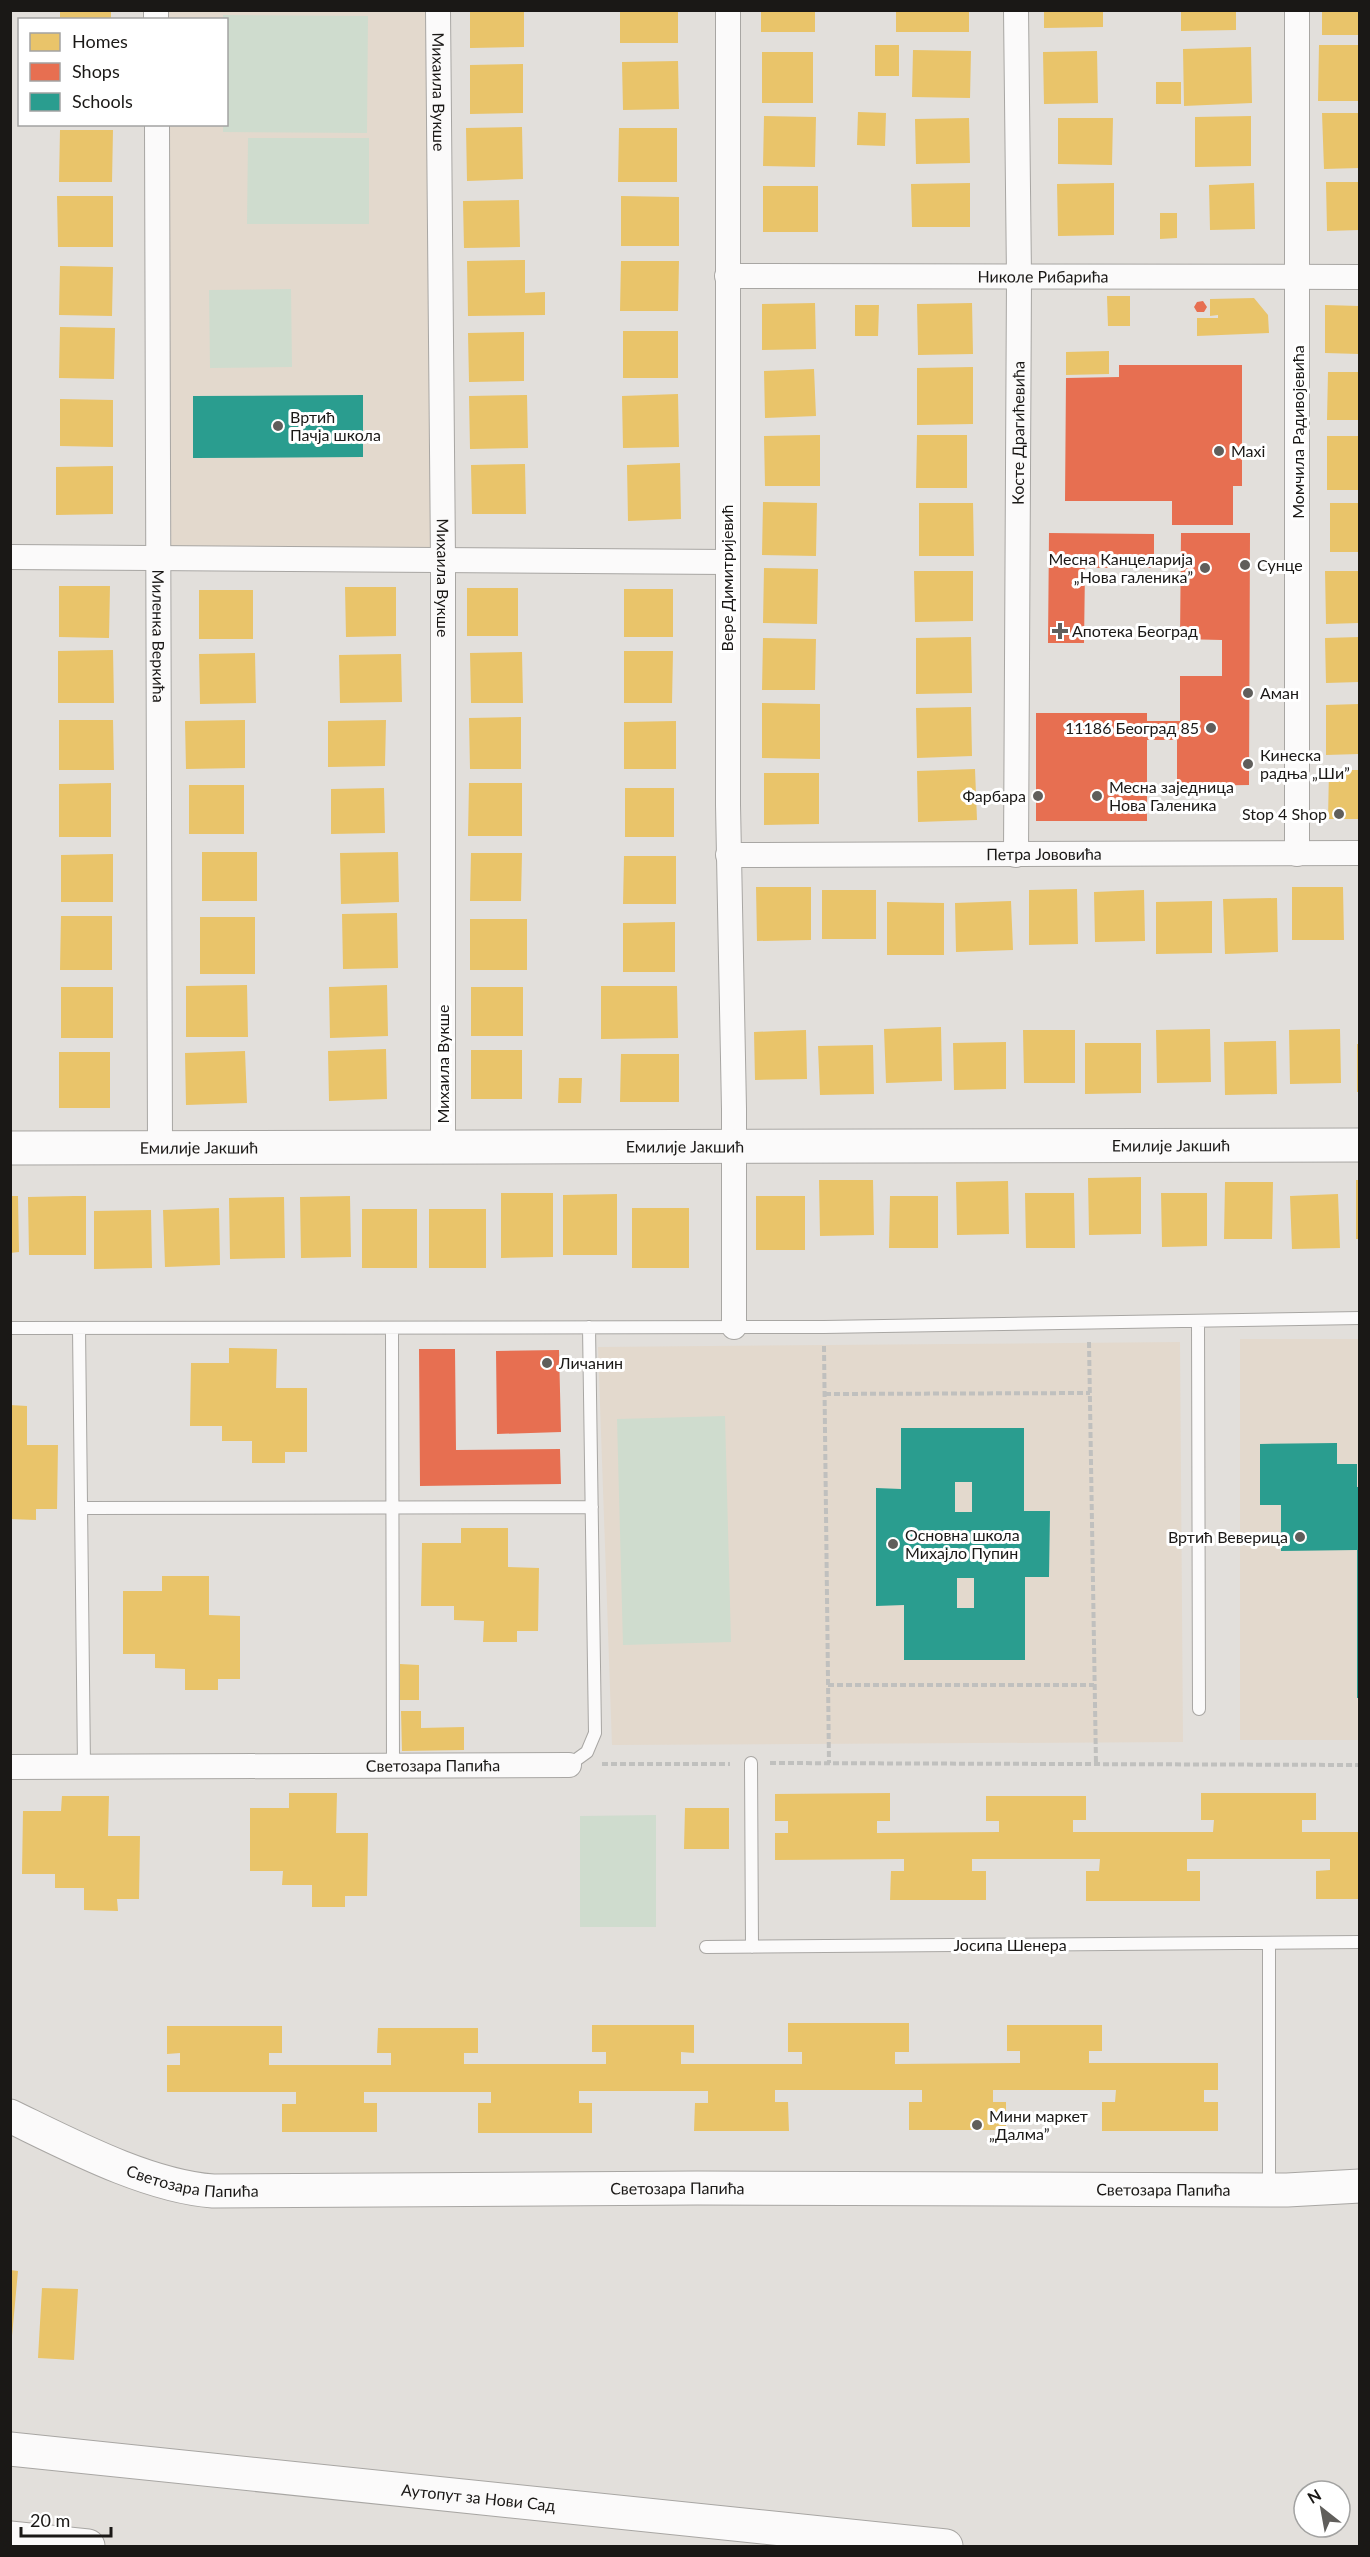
<svg xmlns="http://www.w3.org/2000/svg" width="1370" height="2557" font-family="Lato,sans-serif">
<rect width="100%" height="100%" fill="#e2dfdb"/>
<!-- education -->
<path fill="#e3d9cd" d="M156 11H438L443 560 159 559 157 125 226 124V20L156 19Z
M1240 1339H1359V1740H1240Z
M1180 1342 1183 1742 612 1745 598 1347Z"/>
<!-- green -->
<path fill="#cfdcce" d="M223 15 368 16 367 133 223 132V125L226 124V20L223 19Z
M248 138H369V224H247Z
M291 289 292 367 210 368 209 290Z
M725 1416 731 1642 623 1645 617 1419Z
M656 1815V1927H580V1816Z"/>
<!-- homes -->
<path fill="#e9c46a" d="M60 10H111V20H60Z
M470 10H524V47L470 48Z
M620 10H678V43H620Z
M761 10H815V32H761Z
M896 10H969V32H896Z
M1044 10H1103V27L1044 28Z
M1181 10H1236V30L1181 31Z
M1322 10H1359V35H1322Z
M875 45H899V76H875Z
M1319 45H1359V101H1318Z
M1251 47 1252 103 1184 106 1183 49Z
M913 50 971 51 970 98 912 97Z
M1097 51 1098 103 1044 104 1043 52Z
M762 52H813V103H762Z
M678 61 679 109 623 110 622 62Z
M523 64V113L470 114V65Z
M1156 82H1181V104H1156Z
M858 112 886 113 885 146 857 145Z
M1322 113H1359V168L1324 169Z
M764 116 816 117 815 167 763 166Z
M1251 116V166L1195 167V117Z
M969 118 970 163 916 164 915 119Z
M1058 118H1113L1112 165 1058 164Z
M522 127 523 179 467 181 466 128Z
M619 128H677V182H618Z
M60 130H113L112 182H59Z
M1326 182H1359V230L1327 231Z
M970 183V227H912L911 184Z
M1114 183V235L1058 236 1057 184Z
M1254 183 1255 229 1210 230 1209 185Z
M763 186H818V232H763Z
M57 196H113V247H58Z
M621 196 679 197V246H621Z
M519 200 520 247 464 248 463 201Z
M1160 213H1177V238L1160 239Z
M525 260V293L545 292V315L468 316 467 261Z
M621 261H679L678 311H620Z
M60 266 113 267 112 316 59 315Z
M1107 296H1130V326H1108Z
M1254 298 1268 315 1269 333 1197 336V318H1218V315L1210 316V299Z
M815 303 816 349 762 350V304Z
M972 303 973 354 918 355 917 304Z
M855 305H879L878 336H855Z
M1325 305 1359 306V354L1325 353Z
M60 327 115 328 114 379 59 378Z
M623 331H678V378H623Z
M524 332V381L469 382 468 333Z
M1109 351V374L1066 375V352Z
M973 367V424L917 425V368Z
M814 369 816 416 765 418 764 371Z
M1328 372H1359V420H1327Z
M678 394 679 447 623 448 622 396Z
M527 395 528 448 470 449 469 396Z
M60 399 113 400V447L60 446Z
M820 435V486H765L764 436Z
M917 435H967V488H916Z
M1327 436H1359V490H1327Z
M680 463 681 519 628 521 627 465Z
M525 464 526 514H472L471 465Z
M113 466V514L56 515V467Z
M763 502 817 503 816 556 762 555Z
M919 503H973L974 556H919Z
M1330 503H1359V552H1330Z
M764 568 818 569 817 624 763 623Z
M914 571H973V621L915 622Z
M1325 571H1359V623L1326 624Z
M59 586H110L109 638 59 637Z
M345 587H396V636L346 637Z
M467 588H518V636H467Z
M624 589H673V637H624Z
M199 590H253V639H199Z
M971 637 972 693 916 694V638Z
M1359 637V682L1326 683 1325 638Z
M763 638 816 639 815 690H762Z
M113 650 114 703H58V651Z
M624 651H673L672 703H624Z
M522 652 523 703H471L470 653Z
M255 653 256 703 200 704 199 654Z
M401 654 402 702 340 703 339 655Z
M762 703 820 704V759L762 758Z
M1359 704V754L1326 755V705Z
M971 707 972 756 917 758 916 708Z
M521 717V769H470L469 718Z
M59 720H113L114 770H59Z
M245 720V768L186 769 185 721Z
M386 720 385 766 328 767V721Z
M676 721V769H624V722Z
M975 769 977 820 918 822 917 771Z
M1329 770H1359V819H1328Z
M764 773H819V824L764 825Z
M111 783V837H59V784Z
M469 783H522V836H468Z
M189 785H244V834H189Z
M384 788 385 833 331 834V789Z
M625 788H674V837H625Z
M202 852H257V901H202Z
M398 852 399 902 341 904 340 853Z
M471 853H522L521 901H470Z
M113 854V902H61V855Z
M624 856H676V904H623Z
M756 887H811V940L757 941Z
M1292 887H1343L1344 940H1292Z
M1077 889 1078 944 1029 945V890Z
M822 890H876V939H822Z
M1144 890 1145 941 1095 942 1094 892Z
M1277 898 1278 952 1225 954 1223 899Z
M1011 901 1013 950 956 952 955 903Z
M1212 901V953L1156 954V902Z
M887 902 944 903V955H887Z
M397 913 398 968 343 969 342 914Z
M61 916H112V970H60Z
M200 917H255V974H200Z
M470 919H527V970H470Z
M675 922V972H623V923Z
M247 985 248 1037H186V986Z
M387 985 388 1036 330 1038 329 987Z
M601 986H677L678 1038 601 1039Z
M61 987H113V1038H61Z
M471 987H523V1036H471Z
M941 1027 942 1081 886 1083 884 1029Z
M1210 1029 1211 1082 1157 1083 1156 1030Z
M1340 1029 1341 1083 1290 1084 1289 1030Z
M806 1030 807 1079 755 1080 754 1032Z
M1023 1030H1075V1083H1024Z
M1276 1041 1277 1094 1225 1095 1224 1042Z
M1006 1042V1089L954 1090 953 1043Z
M1085 1043H1141V1093L1085 1094Z
M1357 1044H1359V1092H1357Z
M873 1045 874 1094 820 1095 818 1046Z
M386 1049 387 1099 329 1101 328 1051Z
M471 1050H522V1099H471Z
M245 1051 247 1103 186 1105 185 1053Z
M59 1052H110V1108H59Z
M621 1054H679V1102H620Z
M559 1078H582L581 1103H558Z
M1141 1177V1234L1089 1235 1088 1178Z
M819 1180H873L874 1235 820 1236Z
M1356 1180H1359V1239H1356Z
M1008 1181 1009 1234 957 1235 956 1182Z
M1225 1182H1273L1272 1239H1224Z
M501 1193H553V1257L501 1258Z
M1025 1193H1074L1075 1248H1026Z
M1161 1193H1207V1246L1162 1247Z
M617 1194V1255H563V1195Z
M1338 1194 1340 1248 1292 1249 1290 1196Z
M10 1196H18L19 1252 10 1253Z
M74 1196H86V1255H29L28 1197Z
M350 1196 351 1257 301 1258 300 1197Z
M756 1196H805V1250H756Z
M890 1196H938V1248H889Z
M284 1197 285 1258 230 1259 229 1198Z
M219 1208 220 1265 165 1267 163 1210Z
M632 1208H689V1268H632Z
M362 1209H417V1268H362Z
M429 1209H486V1268H429Z
M151 1210 152 1268 94 1269V1211Z
M229 1348 277 1349 276 1388H307V1452H285V1463H252V1441H222V1426H190L191 1363H229Z
M10 1405 27 1406V1445H58L57 1509H36V1520L10 1519Z
M461 1528H508V1567L539 1568 538 1631H517V1642H483L484 1621 454 1620V1606H421L422 1543H461Z
M162 1576H209V1615L240 1616V1679H218V1690H185V1669L155 1668V1654H123V1591H162Z
M400 1664 419 1665V1700H400Z
M401 1711H421V1728L464 1727V1750L402 1751Z
M289 1793H337L336 1833H368L367 1896H345V1907H312V1885H282L283 1871H250V1808H289Z
M890 1793V1821H877V1833L999 1832V1821H986V1796H1086V1820H1073V1832H1213L1214 1820H1201V1793H1316V1820H1302V1832H1359V1899H1316V1871L1330 1870V1859H1187V1871H1200V1901H1086V1871H1099L1100 1859H972V1871H986V1900H890L891 1871H904V1859L775 1860V1833H788V1821H775V1794Z
M62 1796H109L108 1836H140L139 1899H117L118 1911 84 1910V1888H55V1874H22L23 1811H61Z
M685 1808H729V1849H684Z
M788 2023H909V2052H895V2064L1020 2063V2051H1007V2025H1102V2051H1089V2063H1218V2090H1204V2102H1218V2131H1102V2102H1115L1116 2090H993V2102H1006V2130H909V2102H922V2090H775V2102H788L789 2131H694L695 2103H708V2091H579V2103H592V2133H478V2103H491V2092H364V2103H377V2132H282V2104H296V2092H167V2065H180V2053L167 2054V2026H282V2053H269V2065H391V2053H377L378 2028H478V2053H464V2064H606V2052H592V2025H694V2053L681 2052V2064H802V2052H788Z
M10 2270 18 2271 12 2336H10Z
M42 2288 78 2289 74 2360 38 2358Z"/>
<!-- shops -->
<path fill="#e76f51" d="M1203 301 1207 307 1204 312H1197L1194 307 1197 302Z
M1119 365H1242V486H1233V525H1172V501H1065L1066 378 1119 377Z
M1049 533 1154 534V568H1085L1084 643H1048Z
M1181 533H1250L1249 785 1177 786V740H1147V821H1036V713H1147V721H1180V676H1222V640L1180 639Z
M419 1349H455L456 1450 560 1449 561 1484 420 1486Z
M559 1350 561 1432 497 1434 496 1351Z"/>
<!-- schools -->
<path fill="#2a9d8f" fill-rule="evenodd" d="M363 395V457L193 458V396Z
M901 1428H1024V1511H1050L1049 1577H1025V1660H904V1605L876 1606V1488L901 1489ZM955 1482H972V1512H955ZM957 1578H974V1608H957Z
M1337 1443V1464H1357V1487H1360V1698H1357V1550L1281 1551V1505H1260V1444Z"/>
<g fill="none" stroke-linecap="round" stroke-linejoin="round">
<defs>
<path id="lane" d="M1198 1322 1199 1709
M10 1328 824 1327 1360 1318
M79 1328 84 1766
M392 1329 393 1765
M81 1508 592 1507
M751 1763 752 1947
M569 1765 587 1752 595 1733 589 1327
M706 1947 1360 1942
M1269 2188V1943"/>
<g id="street">
<path d="M156 10V20"/>
<path id="s1" d="M438 10 443 560V1145"/>
<path d="M728 10V805L734 1109V1327"/>
<path id="s2" d="M157 124 160 1146"/>
<path id="s3" d="M727 276 1360 277"/>
<path d="M10 557 727 562"/>
<path d="M1297 854V10"/>
<path id="s4" d="M728 855 1360 853"/>
<path id="s5" d="M1016 855 1019 278 1016 10"/>
<path id="s6" d="M10 1767 569 1765"/>
</g>
<g id="secondary">
<path id="s7" d="M10 1148 1360 1145"/>
<path id="s8" d="M10 2116C70 2145 147 2186 213 2191L697 2188 1287 2190 1360 2186"/>
</g>
<g id="primary">
<path id="s9" d="M10 2449 946 2546"/>
<path d="M10 2538 88 2546"/>
</g>
</defs>
<!-- lane casing -->
<use href="#lane" stroke="#a8a6a3" stroke-width="14"/>
<!-- street casing -->
<use href="#street" stroke="#a8a6a3" stroke-width="26"/>
<!-- secondary casing -->
<use href="#secondary" stroke="#a8a6a3" stroke-width="35"/>
<!-- primary casing -->
<use href="#primary" stroke="#a8a6a3" stroke-width="35"/>
<!-- path -->
<path stroke="#c0c0be" stroke-width="4" stroke-dasharray="6 3" stroke-linecap="butt" d="M1089 1342 1096 1764
M824 1346 829 1763
M825 1394 1090 1393
M828 1685H1094
M770 1763 1360 1765
M602 1764H730"/>
<!-- lane -->
<use href="#lane" stroke="#fbfafa" stroke-width="12"/>
<!-- street -->
<use href="#street" stroke="#fbfafa" stroke-width="24"/>
<!-- secondary -->
<use href="#secondary" stroke="#fbfafa" stroke-width="33"/>
<!-- primary -->
<use href="#primary" stroke="#fbfafa" stroke-width="33"/>
</g>
<!-- markers -->
<g fill="#605e5b" stroke="#fff" stroke-width="2">
<circle cx="278" cy="426" r="6"/>
<circle cx="1219" cy="451" r="6"/>
<circle cx="1245" cy="565" r="6"/>
<circle cx="1205" cy="568" r="6"/>
<path d="M1057 622h6v6h6v6h-6v6h-6v-6h-6v-6h6z"/>
<circle cx="1248" cy="693" r="6"/>
<circle cx="1211" cy="728" r="6"/>
<circle cx="1248" cy="764" r="6"/>
<circle cx="1038" cy="796" r="6"/>
<circle cx="1097" cy="796" r="6"/>
<circle cx="1339" cy="814" r="6"/>
<circle cx="547" cy="1363" r="6"/>
<circle cx="1300" cy="1537" r="6"/>
<circle cx="893" cy="1544" r="6"/>
<circle cx="977" cy="2125" r="6"/>
</g>
<g text-anchor="middle" stroke-width="6" stroke-linejoin="round" paint-order="stroke">
<!-- street labels -->
<g font-size="16" fill="#1a1816" stroke="#fff">
<text dy="6" stroke="none"><textPath href="#s1" startOffset="82">Михаила Вукше</textPath></text>
<text dy="6" stroke="none"><textPath href="#s3" startOffset="316">Николе Рибарића</textPath></text>
<text transform="translate(1298 432) rotate(-90)" y="6">Момчила Радивојевића</text>
<text dy="6" stroke="none"><textPath href="#s5" startOffset="422">Косте Драгићевића</textPath></text>
<text dy="6" stroke="none"><textPath href="#s1" startOffset="568">Михаила Вукше</textPath></text>
<text transform="translate(727 578) rotate(-90)" y="6">Вере Димитријевић</text>
<text dy="6" stroke="none"><textPath href="#s2" startOffset="512">Миленка Веркића</textPath></text>
<text dy="6" stroke="none"><textPath href="#s4" startOffset="316">Петра Јововића</textPath></text>
<text transform="translate(443 1064) rotate(-90)" y="6">Михаила Вукше</text>
<text dy="6" stroke="none"><textPath href="#s7" startOffset="1161">Емилије Јакшић</textPath></text>
<text dy="6" stroke="none"><textPath href="#s7" startOffset="189">Емилије Јакшић</textPath></text>
<text dy="6" stroke="none"><textPath href="#s7" startOffset="675">Емилије Јакшић</textPath></text>
<text dy="6" stroke="none"><textPath href="#s6" startOffset="423">Светозара Папића</textPath></text>
<text x="1010" y="1951">Јосипа Шенера</text>
<text dy="6" stroke="none"><textPath href="#s8" startOffset="196">Светозара Папића</textPath></text>
<text dy="6" stroke="none"><textPath href="#s8" startOffset="682">Светозара Папића</textPath></text>
<text dy="6" stroke="none"><textPath href="#s8" startOffset="1168">Светозара Папића</textPath></text>
<text dy="6" stroke="none"><textPath href="#s9" startOffset="471">Аутопут за Нови Сад</textPath></text>
</g>
<!-- poi labels -->
<g font-size="16" fill="#1a1816" stroke="#fff" text-anchor="start">
<text x="290" y="423">Вртић<tspan x="290" dy="18">Пачја школа</tspan></text>
<text x="1231" y="457">Maxi</text>
<text x="1193" y="565" text-anchor="end">Месна Канцеларија<tspan x="1193" dy="18">„Нова галеника”</tspan></text>
<text x="1257" y="571">Сунце</text>
<text x="1072" y="637">Апотека Београд</text>
<text x="1260" y="699">Аман</text>
<text x="1199" y="734" text-anchor="end">11186 Београд 85</text>
<text x="1260" y="761">Кинеска<tspan x="1260" dy="18">радња „Ши”</tspan></text>
<text x="1109" y="793">Месна заједница<tspan x="1109" dy="18">Нова Галеника</tspan></text>
<text x="1026" y="802" text-anchor="end">Фарбара</text>
<text x="1327" y="820" text-anchor="end">Stop 4 Shop</text>
<text x="559" y="1369">Личанин</text>
<text x="905" y="1541">Основна школа<tspan x="905" dy="18">Михајло Пупин</tspan></text>
<text x="1288" y="1543" text-anchor="end">Вртић Веверица</text>
<text x="989" y="2122">Мини маркет<tspan x="989" dy="18">„Далма”</tspan></text>
</g>
</g>
<!-- border -->
<rect width="1370" height="2557" fill="none" stroke="#1a1816" stroke-width="24"/>
<!-- legend -->
<rect x="18" y="18" width="210" height="108" fill="#ffffff" stroke="#a3a3a2" stroke-width="1.5"/>
<rect x="30" y="33" width="30" height="18" fill="#e9c46a" stroke="#a3a3a2" stroke-width="1.5"/>
<text x="72" y="48" font-size="18" fill="#1a1816">Homes</text>
<rect x="30" y="63" width="30" height="18" fill="#e76f51" stroke="#a3a3a2" stroke-width="1.5"/>
<text x="72" y="78" font-size="18" fill="#1a1816">Shops</text>
<rect x="30" y="93" width="30" height="18" fill="#2a9d8f" stroke="#a3a3a2" stroke-width="1.5"/>
<text x="72" y="108" font-size="18" fill="#1a1816">Schools</text>
<!-- north arrow -->
<g transform="translate(1322 2509) rotate(329)"><circle r="28" fill="#ffffff" stroke="#a3a3a2" stroke-width="1.5"/>
<path d="M0-4.5L10 22L0 15L-10 22Z" fill="#605e5b"/>
<text y="-9" font-size="16" font-weight="bold" text-anchor="middle" fill="#1a1816">N</text>
</g>
<!-- scale -->
<path d="M21 2527v9h90v-9" fill="none" stroke="#1a1816" stroke-width="3"/>
<text x="30" y="2527" font-size="18" fill="#1a1816" stroke="#ffffff" stroke-width="4.5" paint-order="stroke">20 m</text>
</svg>
